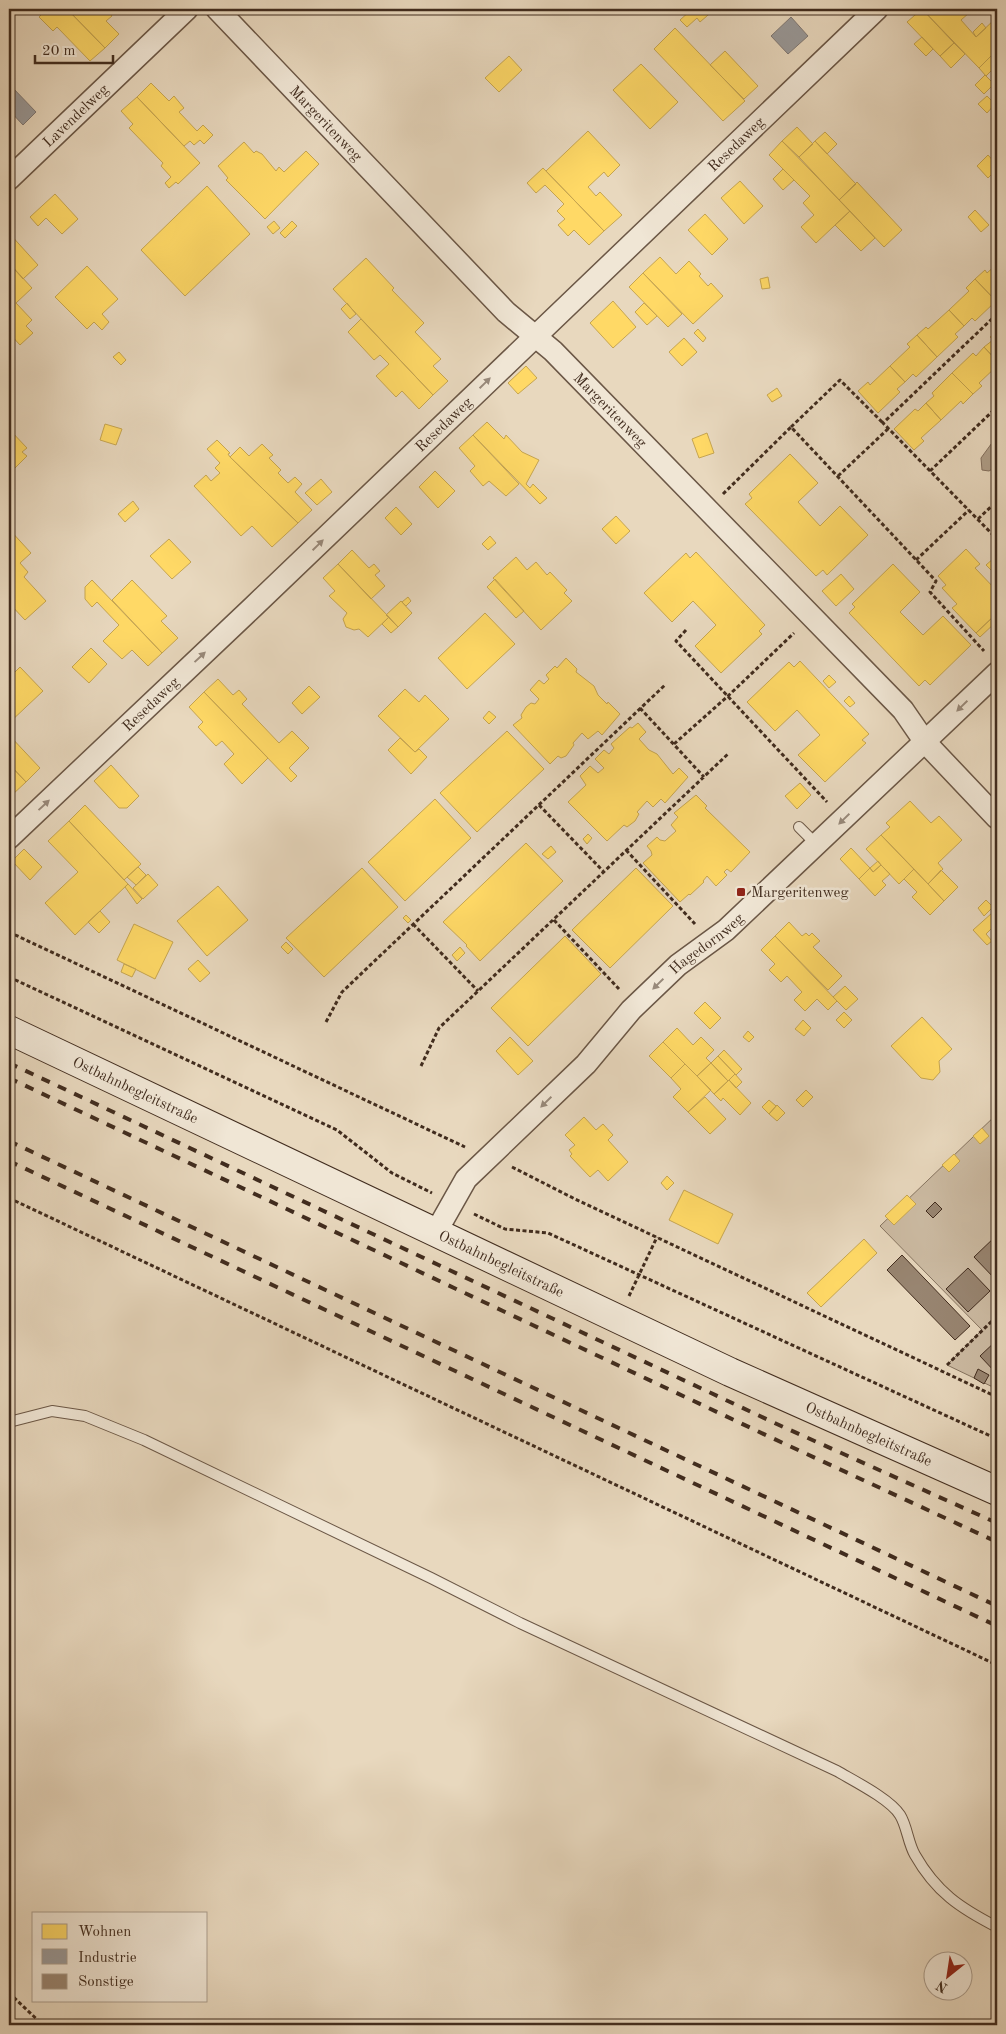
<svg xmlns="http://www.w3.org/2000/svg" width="1006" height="2034" font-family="'Old Standard TT',serif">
<rect width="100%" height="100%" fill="#e8d8be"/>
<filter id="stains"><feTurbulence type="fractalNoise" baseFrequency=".004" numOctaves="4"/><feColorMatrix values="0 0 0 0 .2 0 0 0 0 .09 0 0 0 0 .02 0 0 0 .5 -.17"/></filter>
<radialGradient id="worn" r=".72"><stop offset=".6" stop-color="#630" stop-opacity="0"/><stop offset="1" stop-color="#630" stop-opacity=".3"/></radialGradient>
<!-- green -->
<path fill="#ccbba3" stroke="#867460" d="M997 1114V1389L947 1365 982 1330 880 1226Z"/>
<!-- water -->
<path fill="#af9e88" stroke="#83705e" d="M997 436V466L989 471 982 470 981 458Z"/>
<!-- homes -->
<path fill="#ffd966" stroke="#c6a550" d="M43 9H67L105 48 90 61 57 27 53 31 39 17 45 11Z
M67 9H112L113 10 110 13 112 16 106 21 119 34 105 48Z
M688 9H715L700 22 697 18 687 27 680 20 690 11Z
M922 9H965L969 13 961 20 976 37 996 18 997 50 979 68Z
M922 9 954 43 940 56 907 22Z
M982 23 986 28 976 37 973 32Z
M675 28 745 101 723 121 654 49Z
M922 37 933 49 926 56 914 44Z
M954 43 965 54 951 68 940 56Z
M725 51 758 86 744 99 710 65Z
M993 54 997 59V65L986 76 979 68Z
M509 56 522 70 499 92 485 78Z
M641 64 678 102 650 129 613 90Z
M985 75 994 84 984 94 975 85Z
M151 83 169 101 174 96 184 108 179 112 197 131 203 125 213 135 204 144 200 140 194 145 190 141 184 146 137 97Z
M987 96 995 104 987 113 978 104Z
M137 97 200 163 178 184 176 182 169 188 165 183 171 177 161 166 163 163 129 128 133 124 121 111Z
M797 127 813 144 799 157 782 141Z
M588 131 620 165 608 177 604 172 588 187 596 196 600 192 622 215 604 231 546 171Z
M825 132 837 144 827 154 815 141Z
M782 141 850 211 816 243 801 227 814 215 803 203 810 196 769 155Z
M815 141 856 184 839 200 799 157Z
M244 142 254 153 256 151 262 154 276 171 279 167 284 172 306 151 319 164 265 219 226 180 228 178 218 166Z
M988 155 997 165V169L988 178 977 166Z
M543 168 604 231 589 245 574 230 568 236 558 225 565 219 557 211 564 204 545 185 536 193 527 183Z
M783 169 794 180 783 190 773 179Z
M740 181 763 206 744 224 721 198Z
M857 182 902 230 884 247 839 200Z
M207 186 250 234 185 296 141 250Z
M55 194 78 219 62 234 46 218 38 226 30 217Z
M975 210 989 225 981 232 968 217Z
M850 211 875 238 861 251 835 225Z
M705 214 728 239 712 255 688 230Z
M274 221 280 228 273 234 267 227Z
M292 221 297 226 285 238 280 233Z
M9 233 38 265 23 279 9 263Z
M660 257 676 274 689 261 701 274 699 276 708 286 711 283 723 296 693 324 643 273Z
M366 258 394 288 392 290 424 323 415 332 441 359 433 366 448 381 433 395 333 289Z
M9 263 32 288 16 303 32 320 26 326 33 333 20 345 9 333Z
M997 264V299L996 301 975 279 985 270 987 273Z
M87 266 118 299 102 314 109 322 102 330 94 322 87 329 55 297Z
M643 273 682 314 668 327 629 287Z
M768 277 770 288 762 289 760 279Z
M975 279 996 301 975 321 972 318 964 326 949 310 969 291 966 288Z
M613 301 636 327 613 348 590 323Z
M347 303 356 314 350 319 341 309Z
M644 303 657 316 647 325 635 312Z
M949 310 964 326 955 334 958 337 937 357 917 335 926 327 928 329Z
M361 319 433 395 419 409 402 391 396 397 376 376 389 364 380 355 374 360 348 332Z
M698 329 706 338 703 342 694 333Z
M997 331V361L984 347 993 340 990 337Z
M917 335 937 357 916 377 913 374 905 382 890 366 910 347 907 344Z
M684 338 697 352 682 366 669 352Z
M984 347 997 361V366L979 383 982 386 973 394 952 373 973 353 976 356Z
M119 352 126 360 121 365 113 357Z
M526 366 537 378 518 394 508 383Z
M890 366 905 382 897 389 900 392 878 413 858 391 868 382 870 385Z
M952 373 973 394 963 404 961 401 941 420 926 403 934 396 932 393Z
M777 388 782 396 772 402 767 395Z
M926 403 941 420 921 438 924 441 914 450 894 429 915 409 918 411Z
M487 422 504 439 506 435 522 452 539 460 526 484 530 488 533 484 547 498 540 504 473 435Z
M105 424 122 429 116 445 100 440Z
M9 429 27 448 22 452 27 456 13 470 9 467Z
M707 433 714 453 699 458 692 439Z
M473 435 519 484 506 496 489 481 483 486 470 471 475 466 459 448Z
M217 440 230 453 228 454 230 457 298 523 272 547 252 526 241 536 194 486 206 475 211 481 220 473 215 468 220 463 207 449Z
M262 444 273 455 269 458 281 470 278 473 288 483 295 477 302 484 295 492 312 510 298 523 230 457 240 447 249 456Z
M790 454 818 483 798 502 820 526 840 506 868 535 827 575 823 570 816 576 745 504 752 498 749 494Z
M435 471 455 491 438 508 419 487Z
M321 479 332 492 317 505 305 493Z
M133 501 139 509 125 522 118 514Z
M396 507 412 524 401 535 385 518Z
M616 516 630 531 616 544 602 529Z
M9 529 31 553 20 563 28 572 24 577 46 601 25 620 9 603Z
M490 536 496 543 488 550 482 544Z
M169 539 191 562 172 579 150 556Z
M966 549 980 564 975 568 997 591V613L976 633 952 608 957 604 942 588 946 585 938 576Z
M352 550 369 568 374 564 380 571 375 575 385 586 371 599 338 564Z
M696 552 765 625 759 631 762 634 721 673 695 646 716 625 693 601 672 622 644 593 686 553 690 558Z
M516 557 527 570 536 562 547 575 550 572 567 590 564 593 572 601 541 630 493 578Z
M994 558 997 562V565L991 570 986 565Z
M338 564 389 617 368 637 359 629 354 630 346 627 343 619 347 613 329 596 335 591 323 578Z
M893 564 920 592 900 612 923 635 943 616 971 645 930 685 925 680 919 686 849 613 855 607 852 604Z
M841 574 854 589 836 606 822 591Z
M495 579 524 611 516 618 487 587Z
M92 580 162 653 148 666 132 650 122 659 103 641 119 625 97 602 92 607 85 599V587Z
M132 580 167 616 161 621 178 638 162 653 112 600Z
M408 597 411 601 406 606 402 602Z
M401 601 412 613 398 627 386 615Z
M485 613 515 644 467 689 438 658Z
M389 617 398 627 391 633 382 624Z
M992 618 996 622 980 637 976 633Z
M91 648 107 664 89 683 72 667Z
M566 658 577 669 576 672 594 686 598 695 607 704 608 702 620 714 602 735 598 731 588 739 582 733 573 743 574 745 566 756 561 758 558 756 550 764 513 725 522 718 521 715 526 707 531 703 535 704 539 699 530 690 539 680 544 684 549 679 546 675 555 666 557 668Z
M800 661 869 734 862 740 866 743 825 782 798 755 820 735 797 710 775 731 747 702 789 662 794 667Z
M20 667 43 691 9 723V678Z
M829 675 836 682 829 688 823 681Z
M218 679 233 695 239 690 247 699 242 704 279 743 292 731 309 748 289 768 297 776 291 782 204 692Z
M309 686 320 697 302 714 292 703Z
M405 689 419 702 425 695 449 719 415 752 378 716Z
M204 692 268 758 242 784 224 764 234 754 222 741 216 746 198 727 203 722 189 707Z
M849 696 855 703 850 707 844 701Z
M489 711 496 717 489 724 483 718Z
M638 723 646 732 639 739 649 750 657 754 673 774 679 768 688 777 665 803 661 799 653 807 647 801 637 812 639 814 635 821 627 827 624 825 607 841 568 802 586 785 580 776 590 766 598 773 604 768 595 759 604 750 609 754 614 748 611 744 630 727 632 728Z
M507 731 544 769 477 832 440 793Z
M9 735 40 768 26 782 9 764Z
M400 738 415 752 419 749 427 757 411 774 388 750Z
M9 764 26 782 12 795 9 792Z
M111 765 139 796 127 808H119L94 781Z
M800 783 811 795 797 809 785 796Z
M696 795 707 806 705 808 750 852 731 872 727 869 724 872 727 875 716 886 707 876 703 881 704 882 690 895 689 894 680 902 643 863 652 855 651 851 647 846 657 837 660 840 665 841 676 831 671 825 678 817 674 813Z
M435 799 471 838 405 901 368 862Z
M910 801 931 823 939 816 962 840 938 863 943 869 928 884 881 835 890 827 886 823Z
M85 805 141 864 124 880 69 821Z
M69 821 128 884 75 935 45 903 78 872 48 841Z
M588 834 592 838 587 844 583 839Z
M881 835 914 869 899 884 866 849Z
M526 843 563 881 480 961 466 946 467 945 443 922Z
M551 846 556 852 548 859 542 854Z
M851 848 870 868 859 879 840 859Z
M24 849 42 867 30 880 12 861Z
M878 861 881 865 873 872 870 868Z
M881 865 890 874 882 881 886 885 875 896 859 879 870 868 873 872Z
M138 867 146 875 136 885 127 877Z
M362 868 398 907 324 977 286 938Z
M636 868 673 906 610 968 572 930Z
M914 869 944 901 930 915 912 897 917 892 904 879Z
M941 870 958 887 944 901 928 884Z
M148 874 158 885 143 899 133 888Z
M128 884 142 899 137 904 125 887Z
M218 886 248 920 207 956 177 921Z
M986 900 993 907 984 916 978 908Z
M100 911 110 922 99 933 88 922Z
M992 913 997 918V923L986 934 992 941 987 945 973 930Z
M406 915 411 920 408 923 403 918Z
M789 922 802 936 806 933 809 936 812 933 820 941 813 947 842 976 828 990 775 936Z
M134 924 173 942 155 979 117 960Z
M565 936 601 974 528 1046 491 1008Z
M775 936 837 1001 828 1010 817 999 805 1011 794 1000 802 992 787 976 781 982 769 970 775 964 761 950Z
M286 942 293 949 288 954 281 947Z
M460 947 465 953 457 961 452 955Z
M198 960 210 973 200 982 188 969Z
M124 964 136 969 132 977 121 972Z
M845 986 858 999 846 1010 833 997Z
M705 1002 721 1018 710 1029 694 1013Z
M844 1012 852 1020 844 1028 836 1020Z
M922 1017 952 1049 939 1061 940 1072 933 1080 921 1078 891 1046Z
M803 1020 811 1028 804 1036 795 1029Z
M677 1028 693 1045 701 1037 714 1050 706 1058 711 1063 697 1076 663 1042Z
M748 1031 754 1037 749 1042 743 1037Z
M510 1037 533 1061 518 1075 496 1051Z
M663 1042 685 1064 671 1078 649 1056Z
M724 1050 742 1069 736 1075 718 1056Z
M718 1056 735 1074 728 1081 711 1063Z
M711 1063 728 1081 714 1094 697 1076Z
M685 1064 711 1090 688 1112 673 1097 681 1089 671 1078Z
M735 1074 742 1082 736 1088 729 1080Z
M729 1080 751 1103 740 1115 723 1098 721 1101 714 1094Z
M806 1090 813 1097 803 1107 796 1100Z
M705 1097 726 1119 710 1134 688 1112Z
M769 1100 776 1106 769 1114 762 1107Z
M777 1105 785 1113 777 1121 769 1114Z
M584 1117 596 1130 603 1124 613 1135 608 1140 628 1162 608 1181 598 1170 590 1177 570 1156 572 1154 569 1150 575 1145 565 1135Z
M982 1128 989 1136 980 1144 973 1136Z
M954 1154 960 1161 949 1172 942 1165Z
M667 1176 674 1183 667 1190 661 1183Z
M684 1190 733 1214 718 1244 669 1220Z
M907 1195 916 1204 894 1225 885 1216Z
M864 1239 877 1253 821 1307 807 1293Z"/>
<!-- industry -->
<path fill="#999" stroke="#7f7874" d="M791 17 808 36 788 54 771 36Z
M12 87 36 112 23 125 9 110V90Z"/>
<!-- building -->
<path fill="#988571" stroke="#412c1e" d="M935 1202 942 1209 933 1218 926 1211Z
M997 1235V1279L996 1280 974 1257Z
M902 1255 970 1326 955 1340 887 1270Z
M968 1268 990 1291 968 1312 946 1289Z
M997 1340V1374L980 1356Z
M978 1369 989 1375 984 1384 974 1378Z"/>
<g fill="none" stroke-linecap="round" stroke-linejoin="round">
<defs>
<path id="lane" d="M799 827 817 845
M9 1422 52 1411 85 1416 144 1440 431 1578 520 1623 837 1771C854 1781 890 1799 900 1815 907 1826 908 1843 915 1855 936 1892 960 1908 997 1927"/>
<g id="street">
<path id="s1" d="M217 9 506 312 553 351 903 710 925 742 997 818"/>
<path id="s2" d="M9 179 187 9"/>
<path id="s3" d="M9 838 253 607 877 9"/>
<path id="s4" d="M436 1232 466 1179 586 1064 631 1010 678 965 726 930 997 673"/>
</g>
<g id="secondary">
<path id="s5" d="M9 1030 730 1372 997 1491"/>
</g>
</defs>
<!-- lane casing -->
<use href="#lane" stroke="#6b5746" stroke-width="12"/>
<!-- street casing -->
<use href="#street" stroke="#6b5746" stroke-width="24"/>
<!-- secondary casing -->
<use href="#secondary" stroke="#412c1e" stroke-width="30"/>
<!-- path -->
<path stroke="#412c1e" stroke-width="3" stroke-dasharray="4 2.5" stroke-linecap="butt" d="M997 314 883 423 997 539
M791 427 840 380 883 423
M930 471 997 407
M838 476 889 428
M723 494 791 427 936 581 930 592 984 651
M978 519 997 501
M916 560 969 510
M686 630 676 641 827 802
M640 708 704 777
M674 744 728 696 794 633
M539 805 603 871
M626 850 695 924
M554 920 619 989
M413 924 478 991
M9 932 465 1147
M9 977 337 1130 392 1173 432 1193
M326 1022 342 992 665 685
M421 1066 439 1028 729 753
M512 1167 575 1199 997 1397
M9 1198 997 1665
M474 1214 505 1229 548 1233 997 1439
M629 1296 657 1237
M947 1365 997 1316
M9 1993 43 2025"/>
<!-- lane -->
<use href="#lane" stroke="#f0e6d5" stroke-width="10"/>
<!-- street -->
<use href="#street" stroke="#f0e6d5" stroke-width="21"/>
<!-- secondary -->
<use href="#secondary" stroke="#f0e6d5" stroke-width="28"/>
<!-- rail -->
<path stroke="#412c1e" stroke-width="4" stroke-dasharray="9 9" stroke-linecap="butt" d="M9 1063 779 1425 997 1523
M9 1078 770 1437 997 1542
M9 1141 997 1606
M9 1161 997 1626"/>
</g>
<!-- one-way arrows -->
<defs><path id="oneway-solid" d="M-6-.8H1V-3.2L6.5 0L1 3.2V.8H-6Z" transform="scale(1.25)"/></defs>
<g fill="#98897a">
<use href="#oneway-solid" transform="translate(485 383) rotate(-44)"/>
<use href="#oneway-solid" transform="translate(318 545) rotate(-44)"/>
<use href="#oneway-solid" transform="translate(200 657) rotate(-43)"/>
<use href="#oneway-solid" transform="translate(962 706) rotate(136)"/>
<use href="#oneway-solid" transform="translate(44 805) rotate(-43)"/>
<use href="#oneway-solid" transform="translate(844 819) rotate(136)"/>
<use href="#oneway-solid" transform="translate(658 984) rotate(136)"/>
<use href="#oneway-solid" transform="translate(546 1102) rotate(136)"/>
</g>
<!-- markers -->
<rect fill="#8f2418" stroke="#f0e6d5" stroke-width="2" x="736" y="887" width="10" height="10" rx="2.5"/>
<g text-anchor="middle" stroke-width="5" stroke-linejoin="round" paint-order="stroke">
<!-- street labels -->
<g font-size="15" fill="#412c1e" stroke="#f0e6d5">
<text dy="5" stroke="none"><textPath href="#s2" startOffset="92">Lavendelweg</textPath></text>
<text dy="5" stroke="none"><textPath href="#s1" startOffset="158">Margeritenweg</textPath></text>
<text dy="5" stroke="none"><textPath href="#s3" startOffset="1005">Resedaweg</textPath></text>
<text dy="5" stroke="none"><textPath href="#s1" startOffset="562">Margeritenweg</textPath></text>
<text dy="5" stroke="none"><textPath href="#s3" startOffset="600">Resedaweg</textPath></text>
<text dy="5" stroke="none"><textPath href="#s3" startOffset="195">Resedaweg</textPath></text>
<text dy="5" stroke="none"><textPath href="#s4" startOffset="398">Hagedornweg</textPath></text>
<text dy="5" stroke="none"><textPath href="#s5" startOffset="140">Ostbahnbegleitstraße</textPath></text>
<text dy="5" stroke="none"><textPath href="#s5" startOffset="545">Ostbahnbegleitstraße</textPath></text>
<text dy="5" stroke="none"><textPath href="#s5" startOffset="950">Ostbahnbegleitstraße</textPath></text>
</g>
<!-- poi labels -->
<g font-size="15" fill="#412c1e" stroke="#f0e6d5" text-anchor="start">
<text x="751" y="897">Margeritenweg</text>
</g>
</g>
<!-- margin -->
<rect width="1006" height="2034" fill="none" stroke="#e8d8be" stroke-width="30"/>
<rect x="10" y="10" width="986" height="2014" fill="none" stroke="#412c1e" stroke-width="2.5"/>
<rect x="15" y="15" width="976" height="2004" fill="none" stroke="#412c1e"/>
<!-- legend -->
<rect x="32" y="1912" width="175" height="90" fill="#f0e6d5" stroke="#aa9c8c"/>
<rect x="42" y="1924" width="25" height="15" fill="#ffd966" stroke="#aa9c8c"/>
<text x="78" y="1936" font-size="15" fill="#412c1e">Wohnen</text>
<rect x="42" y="1949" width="25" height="15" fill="#999999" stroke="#aa9c8c"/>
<text x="78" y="1962" font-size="15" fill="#412c1e">Industrie</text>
<rect x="42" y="1974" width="25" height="15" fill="#988571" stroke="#aa9c8c"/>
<text x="78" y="1986" font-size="15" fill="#412c1e">Sonstige</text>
<!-- north arrow -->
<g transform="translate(948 1976) rotate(210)"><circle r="24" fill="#f0e6d5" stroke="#aa9c8c"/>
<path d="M0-4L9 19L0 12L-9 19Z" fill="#8f2418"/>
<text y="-8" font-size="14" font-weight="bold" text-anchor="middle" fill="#412c1e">N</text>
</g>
<!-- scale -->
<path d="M35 55v8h78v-8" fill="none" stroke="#412c1e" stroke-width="2.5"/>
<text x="42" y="55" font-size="15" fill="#412c1e" stroke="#f0e6d5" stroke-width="4" paint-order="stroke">20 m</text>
<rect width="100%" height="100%" filter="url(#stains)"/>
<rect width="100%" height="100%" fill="url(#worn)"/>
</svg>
